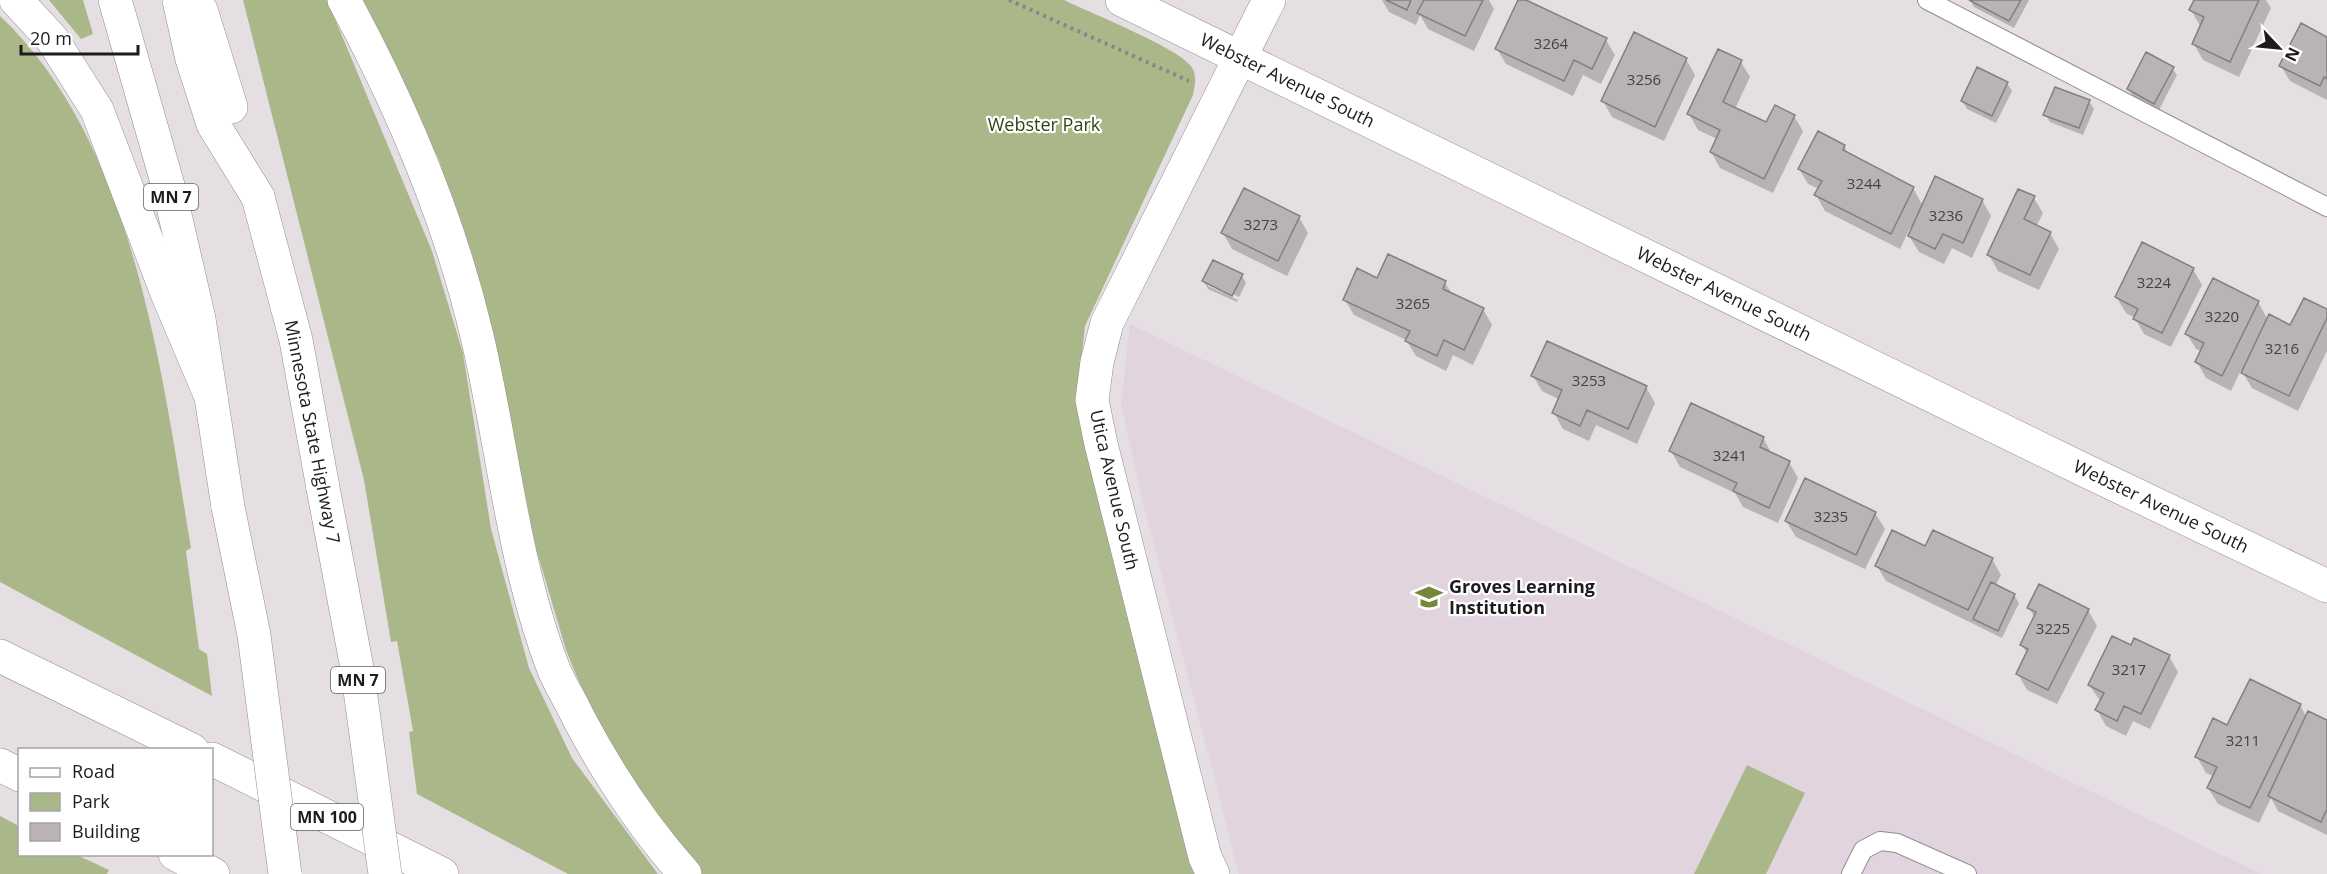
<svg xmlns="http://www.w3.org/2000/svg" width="2327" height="874" font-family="'Open Sans',sans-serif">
<rect width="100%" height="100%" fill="#e5dfe3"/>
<!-- built -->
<path fill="#e1d4de" d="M1130 324 2261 874H1239L1142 499 1121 404Z"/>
<!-- green -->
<path fill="#aab889" d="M49 0H83L93 34 81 39Z
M243 0H327L432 251 463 353 491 529 529 668 572 758 658 874H568L417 794 409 732 413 731 397 641 391 642 364 480Z
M361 0H1064C1091 13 1173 46 1189 64 1198 73 1195 84 1193 95L1085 326 1079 380 1195 874H701L651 814 591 711 566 650 535 545 497 356 456 210 439 160Z
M0 16C135 143 162 374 191 548L186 551 199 649 207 654 212 696 0 582Z
M1747 765 1805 793 1766 874H1694Z
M0 816 19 826 20 854 77 855 109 870 107 874H0Z"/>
<!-- shadow -->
<path fill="#0003" d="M1382 0H1489L1494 9 1474 51 1428 29 1420 15 1416 25 1389 12Z
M1520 0 1606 40 1615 55 1601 84 1583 75 1573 96 1506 64 1497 49Z
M1970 0H2029L2014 28 1974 7Z
M2196 0H2266L2271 8 2239 77 2203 60 2194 44 2200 26 2191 10Z
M2327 38V100L2290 81 2281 66Z
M1686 59 1695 75 1664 141 1612 117 1603 101Z
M1741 62 1750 77 1735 109 1767 124 1794 116 1803 131 1773 193 1720 168 1711 152 1717 139 1698 130 1689 114Z
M2172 68 2177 75 2159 110 2133 97 2129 89Z
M2007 83 2012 91 1996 123 1967 109 1962 101Z
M2089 101 2094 109 2083 135 2050 122 2045 114Z
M1844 146 1849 155 1913 188 1923 206 1982 200 1991 216 1972 258 1952 248 1944 264 1919 252 1909 236 1913 229 1910 228 1900 249 1825 211 1816 195 1819 189 1808 184 1799 169Z
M2034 198 2043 213 2036 227 2050 233 2059 249 2039 290 1998 271 1989 255Z
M1299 217 1308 233 1287 276 1232 249 1223 233Z
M2193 269 2202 285 2171 347 2144 334 2135 318 2126 313 2116 297Z
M1242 276 1246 283 1239 297 1208 282V286L1238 300 1237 302 1208 289 1204 281Z
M1445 283 1453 295 1483 309 1492 325 1473 365 1453 355 1446 371 1416 356 1406 340 1354 315 1345 300Z
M2258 302 2268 320 2291 327 2327 311V351L2298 411 2252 388 2241 370 2231 391 2206 378 2197 362 2202 352 2196 349 2187 334Z
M1533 376 1646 387 1655 403 1637 444 1596 425 1589 441 1563 429 1554 413 1560 400 1542 391Z
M1763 438 1772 454 1789 462 1798 478 1778 523 1743 507 1735 493 1680 467 1671 451Z
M1875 513 1885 529 1865 569 1796 537 1786 521Z
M1992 559 2001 575 1996 585 2014 595 2019 603 2002 638 1886 581 1877 566Z
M2029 608 2088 610 2097 626 2057 704 2027 690 2018 674 2027 654 2022 645 2035 618Z
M2169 656 2178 672 2150 729 2133 721 2126 736 2106 726 2097 710 2101 702 2089 685Z
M2300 705 2307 718 2327 722V835L2278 811 2271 798 2259 823 2218 804 2208 788 2214 776 2206 773 2197 757 2228 727Z"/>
<!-- building -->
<path fill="#b9b3b7" stroke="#837e82" stroke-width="1.5" d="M1386 0H1411L1407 10Z
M1424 0H1483L1465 36 1417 13Z
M1518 0H1526L1607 38 1592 69 1574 60 1564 81 1495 49Z
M1969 0H2021L2009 21Z
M2194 0H2259L2230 62 2192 44 2204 17 2189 10Z
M2301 23 2327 37V79L2324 77 2320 86 2279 66Z
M1634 32 1687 58 1655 127 1601 101Z
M1718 49 1742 60 1723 102 1766 122 1775 105 1795 115 1764 179 1710 152 1720 130 1687 114Z
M2146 52 2174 67 2154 104 2127 89Z
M1977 67 2008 82 1992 116 1961 101Z
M2055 87 2090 100 2079 128 2043 115Z
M1818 131 1845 145 1843 150 1914 187 1891 234 1814 195 1822 181 1798 169Z
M1935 176 1983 199 1963 243 1943 234 1935 249 1908 236Z
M1244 188 1300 216 1278 261 1221 233Z
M2018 189 2035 196 2024 219 2051 232 2030 275 1987 255Z
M2142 242 2194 268 2162 333 2133 319 2138 309 2115 297Z
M1388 254 1446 281 1443 289 1484 308 1464 350 1444 340 1437 356 1405 341 1410 331 1343 300 1357 268 1377 278Z
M1213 260 1243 274 1232 296 1202 281Z
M2213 278 2259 301 2222 376 2195 362 2204 343 2185 334Z
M2304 298 2327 309V318L2289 396 2241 373 2269 314 2290 325Z
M1547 341 1647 386 1628 429 1587 410 1580 426 1552 413 1562 390 1531 376Z
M1691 403 1764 437 1760 447 1790 461 1769 508 1733 491 1737 483 1669 451Z
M1805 478 1876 512 1856 555 1785 521Z
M1892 530 1925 546 1933 530 1993 558 1968 610 1875 566Z
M1991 582 2015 594 1998 631 1973 619Z
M2039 584 2089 609 2048 690 2016 674 2028 649 2020 645 2036 612 2027 608Z
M2112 636 2131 645 2134 638 2170 655 2141 714 2124 706 2117 721 2095 710 2104 693 2088 685Z
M2250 679 2301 704 2250 808 2207 788 2217 767 2195 757 2213 718 2227 725Z
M2308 711 2327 720V809L2321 822 2268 796Z"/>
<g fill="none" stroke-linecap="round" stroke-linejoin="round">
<defs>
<path id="service" d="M1927 0 2327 207
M1851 874 1863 850 1880 841 1897 843 1967 874"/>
<g id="minor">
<path id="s1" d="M1122 0 2082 469 2327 586"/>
<path d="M1213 874 1205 857 1101 444 1092 400 1097 362 1107 323 1269 0"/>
</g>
<path id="trunk" d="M115 0 169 189 199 319 228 507
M258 197 296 340 323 488"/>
<path id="motorway" d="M16 0 52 39 97 110 167 293 211 397
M179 0 192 59 213 124 258 197
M344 0C402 107 449 217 477 336 503 446 513 564 554 670 561 686 571 702 578 717 608 774 642 826 685 874
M201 10 231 107
M0 656 192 750
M212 759 442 874
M0 765 20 775
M175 854 213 874"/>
</defs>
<!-- service casing -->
<use href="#service" stroke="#938d91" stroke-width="20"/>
<!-- minor casing -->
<use href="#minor" stroke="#938d91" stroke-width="34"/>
<!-- trunk casing -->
<use href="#trunk" stroke="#938d91" stroke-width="34"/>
<!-- motorway casing -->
<use href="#motorway" stroke="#938d91" stroke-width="34"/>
<!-- path -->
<path stroke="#898588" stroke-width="4" stroke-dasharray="3 4.5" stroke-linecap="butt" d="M1009 0 1189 81"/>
<!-- service -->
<use href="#service" stroke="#fff" stroke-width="18"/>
<!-- minor -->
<use href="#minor" stroke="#fff" stroke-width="33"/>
<!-- trunk -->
<use href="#trunk" stroke="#fff" stroke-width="33"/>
<!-- motorway -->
<use href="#motorway" stroke="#fff" stroke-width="33"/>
<defs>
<path id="trunk-bridge" d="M323 488 357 668 385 874
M228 507 254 635 285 874"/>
</defs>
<!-- trunk-bridge casing -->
<use href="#trunk-bridge" stroke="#938d91" stroke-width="34" stroke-linecap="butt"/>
<!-- trunk-bridge -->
<use href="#trunk-bridge" stroke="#fff" stroke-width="33"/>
</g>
<!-- icons -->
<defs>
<symbol id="school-bare" viewBox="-9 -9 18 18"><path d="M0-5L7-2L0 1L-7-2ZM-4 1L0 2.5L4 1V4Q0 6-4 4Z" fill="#748838" stroke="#fff" stroke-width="2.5" paint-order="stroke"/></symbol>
</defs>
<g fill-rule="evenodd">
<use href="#school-bare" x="1410" y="578" width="38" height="38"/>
</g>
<g text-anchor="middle" stroke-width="4.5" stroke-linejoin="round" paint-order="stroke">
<!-- number labels -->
<g font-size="15" fill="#444144">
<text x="1551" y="49">3264</text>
<text x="1644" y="85">3256</text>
<text x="1864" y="189">3244</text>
<text x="1946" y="221">3236</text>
<text x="1261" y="230">3273</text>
<text x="2154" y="288">3224</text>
<text x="1413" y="309">3265</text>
<text x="2222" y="322">3220</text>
<text x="2282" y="354">3216</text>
<text x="1589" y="386">3253</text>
<text x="1730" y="461">3241</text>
<text x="1831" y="522">3235</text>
<text x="2053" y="634">3225</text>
<text x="2129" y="675">3217</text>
<text x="2243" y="746">3211</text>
</g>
<!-- shield labels -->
<g fill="#fff" stroke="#615f61" stroke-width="1.5">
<rect x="144" y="184" width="54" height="26" rx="4.5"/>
<rect x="331" y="667" width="54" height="26" rx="4.5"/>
<rect x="291" y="804" width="72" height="26" rx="4.5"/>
</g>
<g font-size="16" font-weight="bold" fill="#1d1b1d">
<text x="171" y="203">MN 7</text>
<text x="358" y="686">MN 7</text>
<text x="327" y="823">MN 100</text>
</g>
<!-- street labels -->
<g font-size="18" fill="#1d1b1d" stroke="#fff">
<text dy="6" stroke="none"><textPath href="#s1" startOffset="184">Webster Avenue South</textPath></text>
<text dy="6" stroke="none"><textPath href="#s1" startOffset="670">Webster Avenue South</textPath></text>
<text transform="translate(312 432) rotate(79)" y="6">Minnesota State Highway 7</text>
<text transform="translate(1114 490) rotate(77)" y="6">Utica Avenue South</text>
<text dy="6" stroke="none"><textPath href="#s1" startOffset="1156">Webster Avenue South</textPath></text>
</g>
<!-- park labels -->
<g font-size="18" fill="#364110" stroke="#fff">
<text x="1044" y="131">Webster Park</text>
</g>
<!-- poi labels -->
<g font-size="18" font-weight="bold" fill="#1d1b1d" stroke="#fff" text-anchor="start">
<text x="1449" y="593">Groves Learning<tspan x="1449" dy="21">Institution</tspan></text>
</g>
</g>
<!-- legend -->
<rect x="18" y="748" width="195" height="108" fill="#ffffff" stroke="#a5a4a5" stroke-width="1.5"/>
<rect x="30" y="768" width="30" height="9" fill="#ffffff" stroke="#a5a4a5" stroke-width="1.5"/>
<text x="72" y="778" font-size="18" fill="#1d1b1d">Road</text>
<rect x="30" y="793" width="30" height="18" fill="#aab889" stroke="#a5a4a5" stroke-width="1.5"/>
<text x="72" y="808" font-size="18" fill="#1d1b1d">Park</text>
<rect x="30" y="823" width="30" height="18" fill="#b9b3b7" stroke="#a5a4a5" stroke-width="1.5"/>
<text x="72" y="838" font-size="18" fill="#1d1b1d">Building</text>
<!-- north arrow -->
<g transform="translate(2279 48) rotate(116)" stroke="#ffffff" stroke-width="4.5" paint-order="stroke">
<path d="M0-4.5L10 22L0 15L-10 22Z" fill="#1d1b1d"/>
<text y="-9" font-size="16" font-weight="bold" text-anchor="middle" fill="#1d1b1d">N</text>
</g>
<!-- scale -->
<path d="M21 45v9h117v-9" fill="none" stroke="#1d1b1d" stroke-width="3"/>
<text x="30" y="45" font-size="18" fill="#1d1b1d" stroke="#ffffff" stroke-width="4.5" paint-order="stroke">20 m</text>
</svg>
